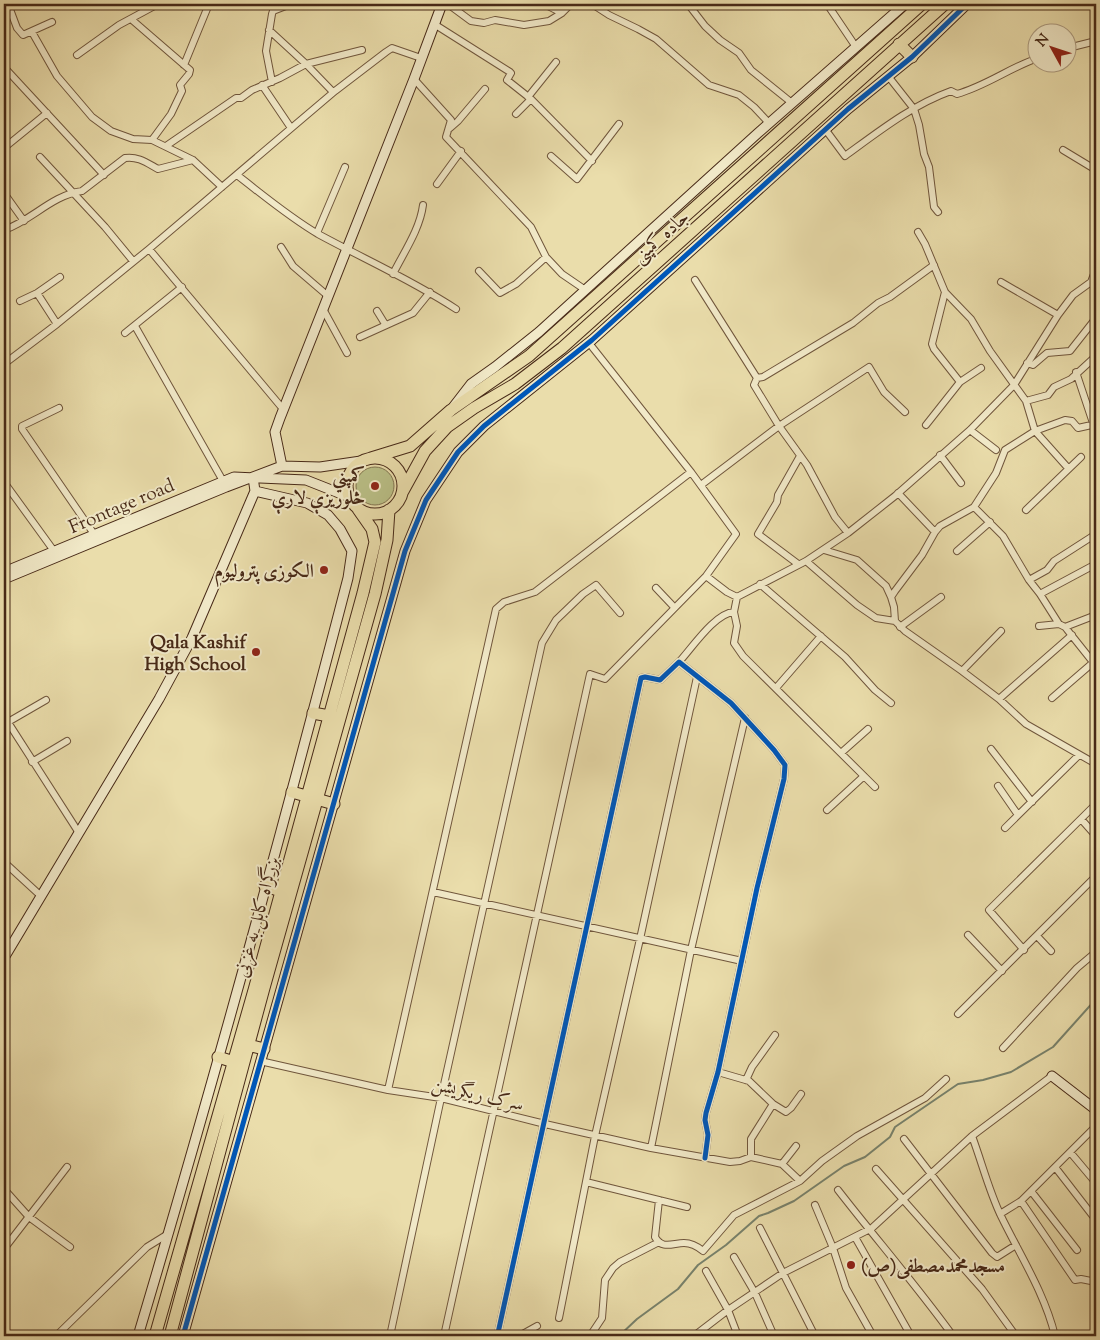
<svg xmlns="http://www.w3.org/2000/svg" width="1100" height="1340" font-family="'Sorts Mill Goudy',Amiri,serif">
<rect width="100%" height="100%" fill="#eaddab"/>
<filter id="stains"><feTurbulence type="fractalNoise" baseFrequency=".004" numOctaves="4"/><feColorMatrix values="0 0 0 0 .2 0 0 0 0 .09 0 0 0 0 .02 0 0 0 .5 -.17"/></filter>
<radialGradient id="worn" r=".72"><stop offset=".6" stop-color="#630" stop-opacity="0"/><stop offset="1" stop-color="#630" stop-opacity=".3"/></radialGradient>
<!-- green -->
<path fill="#bac087" stroke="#80744f" d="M356 486a19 19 0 1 1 38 0a19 19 0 1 1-38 0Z"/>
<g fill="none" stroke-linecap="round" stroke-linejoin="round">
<!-- stream -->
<path stroke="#78826c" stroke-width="2" d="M619 1336 637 1319 678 1289 698 1265 726 1245 759 1216 768 1213 794 1201 844 1166 865 1157 890 1137 895 1127 958 1084 983 1080 1011 1072 1053 1047 1096 999"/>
<defs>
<path id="street" d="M8 4 17 28 23 35 52 22
M448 4 471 21 484 23 495 20 524 25 549 21 562 13 571 4
M544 4 562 13
M592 4 609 15 638 29 656 39 709 85 739 95 754 107 769 123
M688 4 705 26 720 40 739 53 751 70 792 103
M827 4 856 47
M131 19 190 70 189 74 180 85 182 91 171 114 152 140
M434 24 510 72 511 73 507 80 531 99 592 161
M269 30 306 64 333 92
M32 32 57 76 92 117 111 131 133 139 152 140 193 160 222 187
M1068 48 1096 41
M77 55 119 25 158 4
M184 65 209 4
M4 67 104 175
M888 76 914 109 919 125 924 154 929 167 934 207 938 212
M414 79 451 120 446 137 531 227 546 257 562 274 584 289
M272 82 266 51 272 14 273 11 291 4
M262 85 291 128
M528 97 556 62
M516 114 531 99
M450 128 458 121 485 89
M825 129 845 156C878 132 912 105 951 91L957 94C986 86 1009 68 1038 58
M166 146 236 98H241L252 90 280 78 306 64 362 50
M4 148 47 113
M1063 150 1096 170
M551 156 577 179 619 124
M40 157 105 227 133 261
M237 175C263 195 289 217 318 234 364 259 412 280 456 309
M437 184 461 151
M4 193 24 221
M4 230C31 221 52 195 82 191L125 158C138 156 147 163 158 169L193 160
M918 232 925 244 945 292 971 319 990 351 1026 401 1035 431 1068 468
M317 233 345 167
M281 247 293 266 328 296
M149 249 283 409
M479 271 500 293 516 284 546 257
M393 274C404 252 420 229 423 205
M695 280 757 378 763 377 853 323 878 303 890 297 934 265
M1001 282 1058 315
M945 292 932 344 934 349 960 382
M37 293 57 324
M20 301 37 293 60 277
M323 309 347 353
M377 311 385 324
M135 326 223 481
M125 333 182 287
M360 337 413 313 430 292
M1027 363 1033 365 1047 353 1070 351 1096 318
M4 364 57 324 149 249 335 91 386 52 392 48 421 58
M1076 372 1094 426
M757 378 754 385 779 426 807 465 835 517 848 533
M1026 401 1048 395 1054 387 1071 379 1096 356
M59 408 22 426V429L94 534
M926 425 960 382 981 368
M970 430 996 450
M940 455 961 483
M4 482 54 551
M701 485 779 426 869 367 884 392 905 412
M898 493 935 532
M974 507 1003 536 1029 580 1040 594 1059 624
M1026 510 1081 457
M824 550 857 560 886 586 891 597
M957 551 990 522
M806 561 857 605 876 618 895 621 905 631 962 671 999 699 1026 724 1096 764
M798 564 758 534 777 502 778 495 800 456
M706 576 727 592 737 597 806 561 848 533 895 496 970 430 1014 385 1058 315 1073 295 1091 282 1096 269
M1029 580 1047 570 1054 561 1096 534
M760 584 845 657 875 690 891 703
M656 588 674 607
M1040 594 1096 564
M737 597 734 612 737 626 734 643 743 656 875 787
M895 621 894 607 891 597 895 591 922 555 935 532 940 526 974 507 996 473 1005 450 1035 431 1065 420 1072 421 1078 428 1096 424
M1039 626 1059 624 1065 627 1096 666
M900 627 941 597
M1065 627 1096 615
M679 662C692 648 715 613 734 612
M962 671 1001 631
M776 688 821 636
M1052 698 1096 660
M999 699 1072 635
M4 716 79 833
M8 722 46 700
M991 749 1032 802
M841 753 868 729
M32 762 67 741
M998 786 1018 815
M827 810 864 776
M1081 819 1096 836
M1005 828 1079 755
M4 862 41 896
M433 892 742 961
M968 935 1002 971
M1037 936 1051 951
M1024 950 989 910 1096 804
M958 1014 1096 876
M1003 1048 1077 968 1096 952
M260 1061 388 1090 441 1098 545 1124 651 1148 730 1162 740 1161 751 1157 782 1164 800 1181
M718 1072 749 1081 773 1104 786 1112 791 1108 801 1094
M746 1080 752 1067 775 1035
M388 1090 496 609 504 602 535 592 691 472
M972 1136C982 1163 989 1191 1001 1216 1020 1255 1045 1294 1055 1336
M904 1139 992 1253 997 1257 1016 1245
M651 1148 691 950 745 718
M1070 1152 1096 1183
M751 1157V1139L773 1104
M782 1164 796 1146
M1055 1167 1096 1220
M876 1169 982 1289 1016 1336
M586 1182 687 1207
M4 1189 29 1217 70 1247
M838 1190C876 1239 917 1286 953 1336
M1031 1191 1077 1250
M659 1200 655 1237C662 1250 673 1243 684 1243 692 1243 697 1246 703 1251L734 1215 800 1181 822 1161 857 1136 925 1098 946 1079
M1021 1201 1075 1280 1081 1279 1096 1282
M815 1205 833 1248 846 1288 873 1336
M1000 1214 1021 1201 1096 1126
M760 1228 815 1336
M855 1237 911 1336
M4 1249 67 1167
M734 1257 755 1293 774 1336
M706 1271 728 1310 738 1336
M559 1318 595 1136 640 939 697 677
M498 1333 641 678 645 677 660 680 679 662 731 703 774 750 785 765 784 779 757 888 718 1072 706 1113 705 1120 708 1135 705 1158
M56 1336 147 1247 168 1234
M390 1336 441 1098 542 643 556 620 583 594 596 585 620 613
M444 1336 590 674 605 679 706 576 736 534 691 472 589 343
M519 1336 537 1326
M590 1336 602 1318 605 1280 613 1268 620 1262 659 1242
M694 1336 728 1310 783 1273 872 1228 972 1136 1052 1076"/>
<path id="secondary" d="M454 406 471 384 495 367 539 332 758 133 905 4
M282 466 275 432 280 418 414 79 442 4
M4 572 234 477 306 480 349 497
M4 579 226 487 282 466 320 467 361 461
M4 958 159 699 192 638 255 491 253 477
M1052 1076 1096 1110
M138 1336C213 1085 282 832 348 578L352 551 340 529 328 515 307 503 255 491
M183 1336 405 551 426 500 458 452 484 426 592 340 848 109 912 57 967 4"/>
<path id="highway" d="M899 44 912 57
M371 458 410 446 451 410 529 356 922 4
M347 486a28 28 0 1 1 56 0a28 28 0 1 1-56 0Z
M403 491 425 451 447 427 474 408 515 384 562 348 945 4
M313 713 329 716
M292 792 334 804
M265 886 281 891
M248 1045 264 1049
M218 1057 234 1062
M155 1336 254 990 363 593 375 542 372 529 358 509
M170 1336 264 988 375 594 387 540 389 510"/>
</defs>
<!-- street casing -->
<use href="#street" stroke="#70563c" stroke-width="8"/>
<!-- secondary casing -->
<use href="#secondary" stroke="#472917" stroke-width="11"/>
<!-- highway casing -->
<use href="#highway" stroke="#472917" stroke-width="13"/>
<!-- street -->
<use href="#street" stroke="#f1e9c8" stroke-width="6"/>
<!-- secondary -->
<use href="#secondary" stroke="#f1e9c8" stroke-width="9"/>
<!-- highway -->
<use href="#highway" stroke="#eaddab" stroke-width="11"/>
<defs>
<path id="cycleway" d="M498 1333 641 678 645 677 660 680 679 662 731 703 774 750 785 765 784 779 757 888 718 1072 706 1113 705 1120 708 1135 705 1158
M183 1336 405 551 426 500 458 452 484 426 592 340 848 109 912 57 967 4"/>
</defs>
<!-- cycleway casing -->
<use href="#cycleway" stroke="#f1e9c8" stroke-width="8"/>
<!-- cycleway -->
<use href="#cycleway" stroke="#0057b8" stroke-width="5"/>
</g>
<!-- markers -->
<g fill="#8f2418" stroke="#f1e9c8" stroke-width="2">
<circle cx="375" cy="486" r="5"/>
<circle cx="324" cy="570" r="5"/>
<circle cx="256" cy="652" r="5"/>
<circle cx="851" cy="1265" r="5"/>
</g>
<g text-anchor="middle" stroke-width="4" stroke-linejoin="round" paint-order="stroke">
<!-- street labels -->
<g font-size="19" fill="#472917" stroke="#f1e9c8">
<text transform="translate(660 236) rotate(-42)" y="7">جاده کمپنی</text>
<text transform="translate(121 505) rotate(-23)" y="7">Frontage road</text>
<text transform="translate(256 917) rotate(-75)" y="7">بزرگراه کابل به غزنی</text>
<text transform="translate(478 1093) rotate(13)" y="7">سرک ریگریشن</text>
</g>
<!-- poi labels -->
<g font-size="19" font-weight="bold" fill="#472917" stroke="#f1e9c8" text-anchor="end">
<text x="365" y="482">کمپني<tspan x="365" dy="22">څلوريزې لارې</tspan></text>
<text x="314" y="577">الکوزی پترولیوم</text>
<text x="246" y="648">Qala Kashif<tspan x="246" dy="22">High School</tspan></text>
<text x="861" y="1272" text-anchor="start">مسجدمحمدمصطفی(ص)</text>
</g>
</g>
<!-- margin -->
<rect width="1100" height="1340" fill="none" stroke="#eaddab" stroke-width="20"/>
<rect x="5" y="5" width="1090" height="1330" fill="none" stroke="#472917" stroke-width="2.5"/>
<rect x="10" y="10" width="1080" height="1320" fill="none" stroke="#472917"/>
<!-- north arrow -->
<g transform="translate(1052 48) rotate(310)"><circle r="24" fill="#f1e9c8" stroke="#ad9c81"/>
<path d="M0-4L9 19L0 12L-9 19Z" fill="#8f2418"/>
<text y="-8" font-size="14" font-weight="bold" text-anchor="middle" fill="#472917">N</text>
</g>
<rect width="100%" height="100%" filter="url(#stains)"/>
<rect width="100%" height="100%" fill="url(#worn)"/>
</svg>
